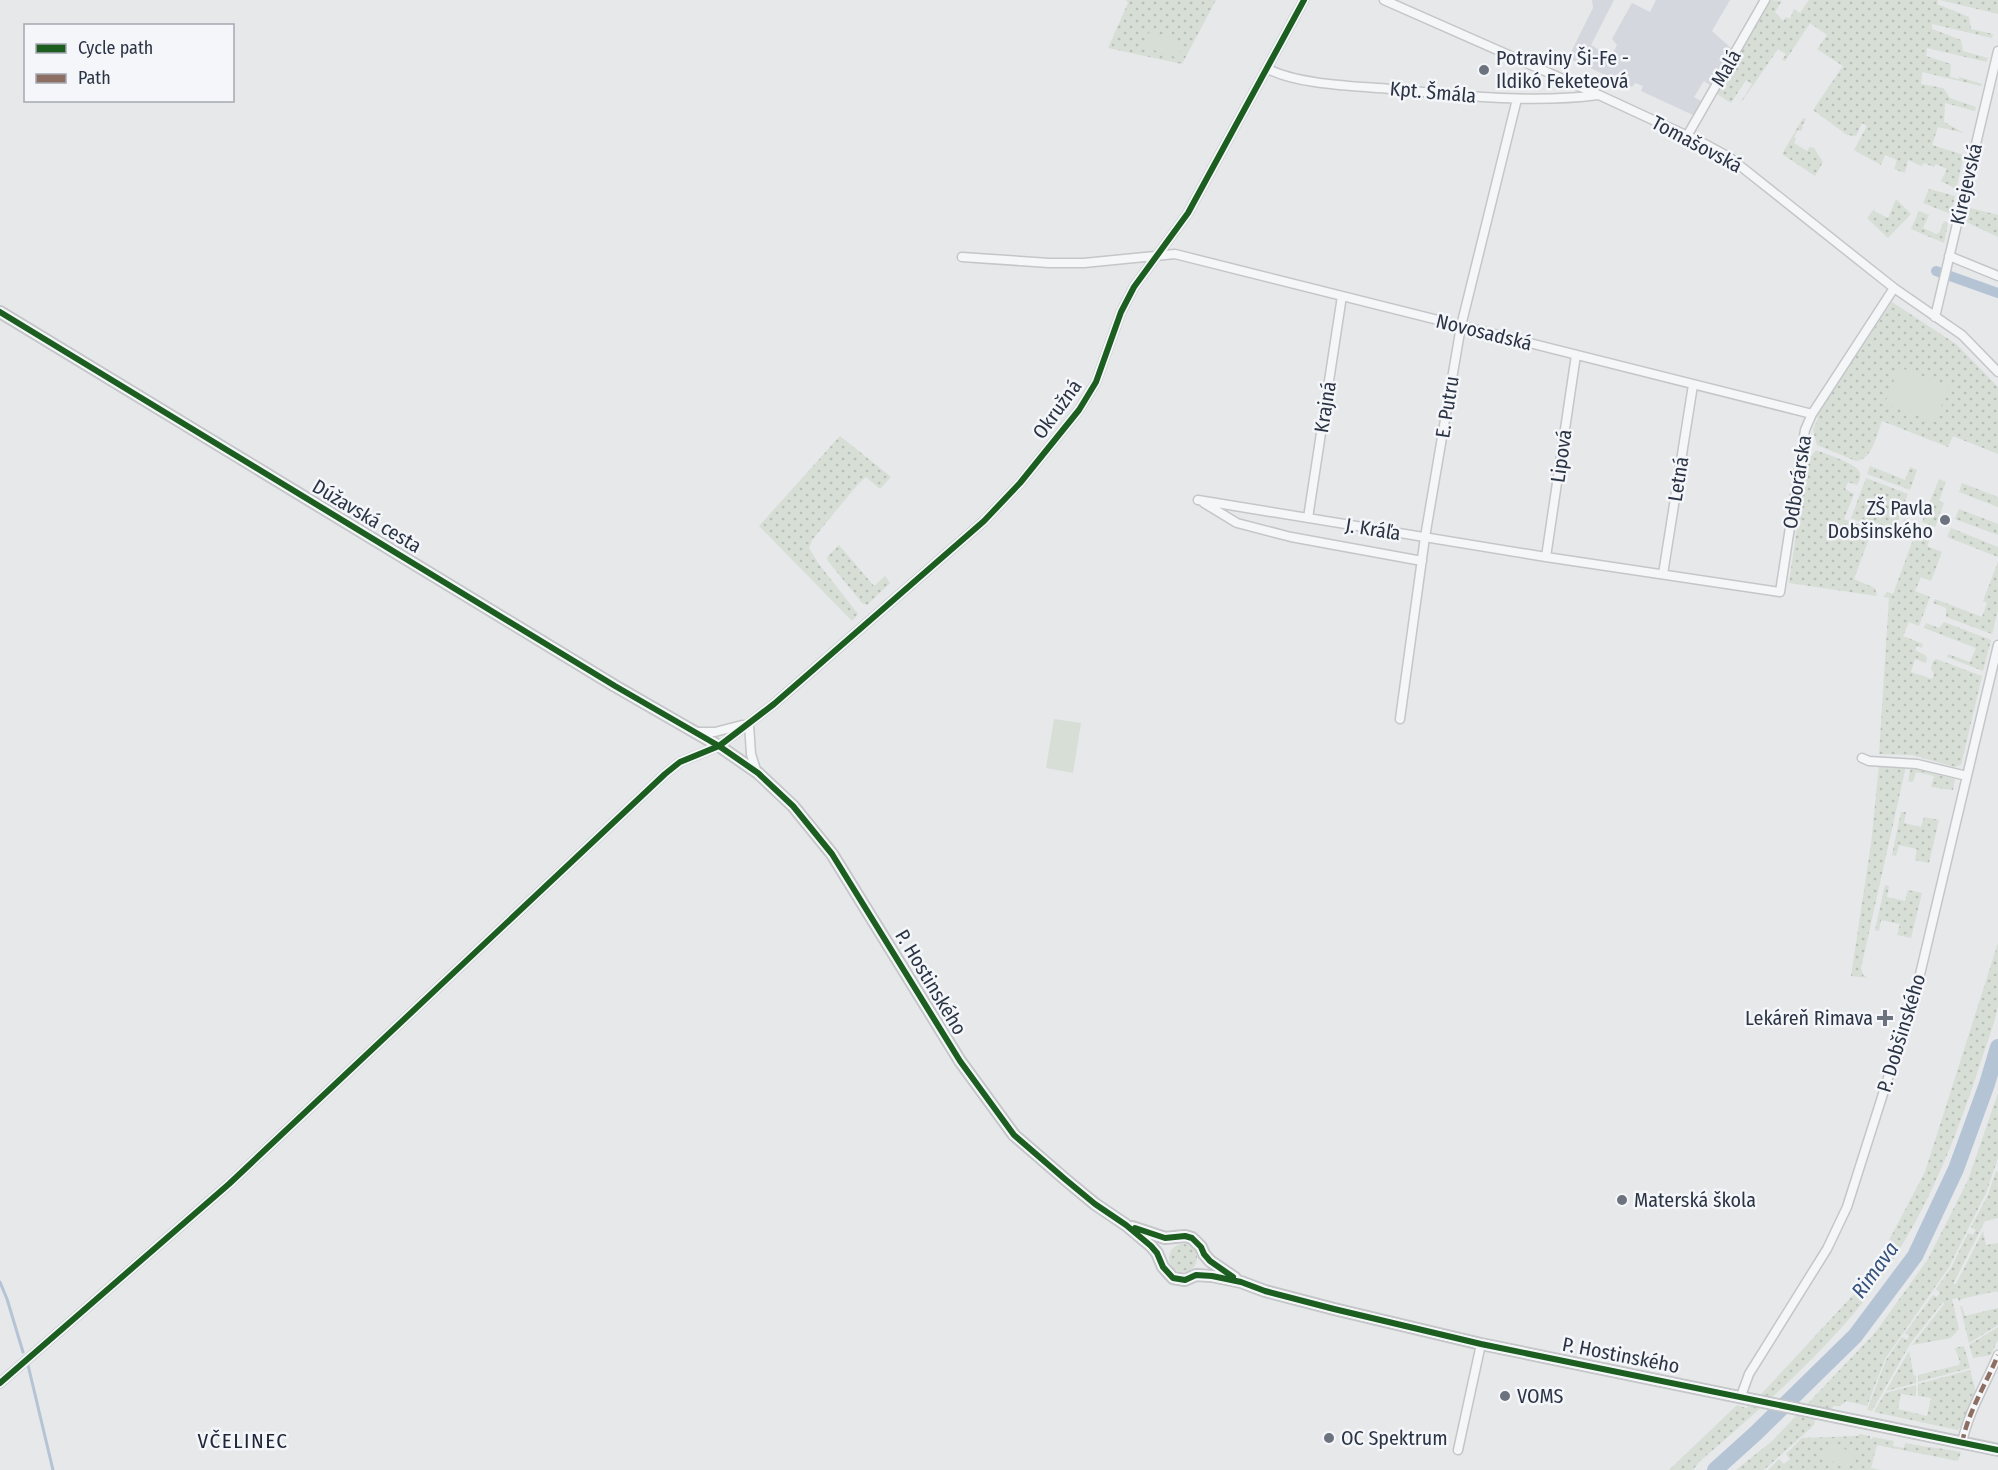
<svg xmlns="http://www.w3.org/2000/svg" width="1998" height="1470" font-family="'Fira Sans Condensed',sans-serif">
<defs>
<pattern id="green-dots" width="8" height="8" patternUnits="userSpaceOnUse" patternTransform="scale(1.5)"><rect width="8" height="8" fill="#d6ded6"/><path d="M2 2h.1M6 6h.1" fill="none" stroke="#b8bfb9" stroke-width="1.8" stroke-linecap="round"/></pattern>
</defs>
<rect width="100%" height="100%" fill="#e6e8ea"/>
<!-- built -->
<path fill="#d4d7dd" d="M1592 0H1614L1591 45 1611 57 1617 45 1612 39 1632 3 1650 12 1656 0H1730L1712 31 1732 49 1710 85 1704 81 1694 97 1701 101 1693 115 1641 91 1643 86 1635 83 1632 87 1568 58 1593 8Z"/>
<!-- green -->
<path fill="url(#green-dots)" d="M1126 0H1216L1182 64 1108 48 1128 3Z
M1769 0 1782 1 1775 12 1783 21 1786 17 1790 19 1794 9 1800 13 1809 0H1938L1937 4 1969 17 1971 29 1993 34 1992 38 1932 24V29L1961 40 1963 51 1988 58 1987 62 1927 48 1926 56 1951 64 1950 77 1959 79V77L1982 84 1981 86 1922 72 1921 84 1943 88 1950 98 1976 107 1975 111 1945 103 1944 122 1964 133 1938 127 1932 145 1964 155 1956 189 1941 181 1947 169 1936 164 1934 167 1924 163 1922 166 1908 160 1905 173 1894 169 1897 160 1885 155 1881 165 1854 150 1867 126 1862 123 1856 136 1847 135 1813 110 1843 66 1817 49 1827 35 1810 23 1785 61 1782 60 1786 54 1778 49 1738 107 1752 84 1746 80 1731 103 1717 94Z
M1940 0H1998V14Z
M1803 118 1806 119 1802 126 1803 127 1801 131 1798 130 1794 137 1796 138 1794 143 1807 151 1810 147 1814 148 1823 162 1815 176 1782 154Z
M1929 189 1955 196 1951 214 1923 203Z
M1896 199 1911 214 1888 238 1867 218 1875 208 1874 211 1888 218Z
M1970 208 1998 215V237L1966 222Z
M1919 211 1929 215 1923 228 1936 234 1939 233 1944 221 1948 223 1944 243 1911 229Z
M1892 302 1956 344 1998 387V454L1953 436 1948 447 1882 421C1876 435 1873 459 1856 461L1817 445 1813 430 1818 418 1815 415Z
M840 436 891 477 880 489 866 477 858 484 812 540 809 548 818 563 858 614 852 621 759 526Z
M1816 450C1825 454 1855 463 1859 471 1862 476 1859 481 1857 485L1848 482 1845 489 1854 494 1844 519 1872 530 1854 579 1875 588 1877 596 1789 583 1806 463Z
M1870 466 1905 480 1910 467 1917 470 1910 490 1867 474Z
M1866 478 1908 494 1894 530 1875 522 1873 527 1851 518Z
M1939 479 1946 482 1939 501 1944 503 1935 527 1922 522Z
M1962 483 1998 497V507L1959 492Z
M1959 509 1998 524V535L1955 519Z
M1904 519 1933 531 1927 546 1942 552 1931 581 1921 577 1915 591 1930 597 1919 626 1909 622 1903 636 1923 644 1922 648 1917 646 1915 650 1925 655 1927 658 1926 663 1915 659 1911 672 1932 679 1934 674 1931 669 1933 661 1936 659 1982 676 1961 765 1955 767 1912 755 1879 754 1889 598 1883 597 1887 592 1893 594 1914 537 1900 531Z
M1951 528 1998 547V557L1947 537Z
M839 545 874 586 885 576 890 583 867 605 862 603 828 561 827 557Z
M1998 562V610L1992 634 1946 617V608L1933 603 1935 599 1982 617 1987 603 1983 601Z
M1944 622 1991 640 1983 671 1947 657 1948 654 1970 662 1976 648 1924 628 1926 623 1939 628Z
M1879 765 1906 766 1861 968 1863 975 1868 978 1851 976 1871 844Z
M1911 767 1955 779 1953 790 1931 787 1934 776 1916 772 1913 782 1908 781Z
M1901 812H1906L1904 823 1921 827 1924 817 1939 820 1929 863 1915 860 1917 849 1899 845 1896 856 1892 855Z
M1885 885 1889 886 1887 897 1905 901 1908 890 1922 893 1911 938 1897 935 1900 924 1881 920 1879 931 1875 930Z
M1998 943C1998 963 1998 987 1998 1006 1994 1027 1985 1047 1979 1067 1949 1161 1909 1253 1842 1327 1799 1375 1749 1419 1700 1461L1693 1470H1669L1737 1405 1746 1408 1752 1404 1856 1292 1887 1244 1925 1172Z
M1998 1093V1158L1986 1193 1949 1267 1885 1359 1867 1406 1846 1401 1840 1406H1833L1832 1409 1813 1421 1815 1422 1814 1425 1764 1470H1736L1771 1442 1875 1333 1928 1259 1968 1180Z
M1996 1171 1998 1172V1218L1985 1221 1953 1284H1956L1983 1231 1986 1245 1998 1243V1293L1997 1291 1961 1299 1959 1302 1958 1298 1952 1299 1959 1329 1951 1338 1912 1345 1944 1304 1943 1302 1910 1344 1872 1411 1867 1410 1886 1360 1902 1337 1907 1340 1909 1336 1905 1333 1933 1295 1937 1297 1940 1293 1936 1289 1951 1268 1968 1233 1973 1235 1976 1230 1971 1227 1988 1195Z
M1169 1258a14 14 0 1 1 28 0a14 14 0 1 1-28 0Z
M1960 1306H1962L1965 1316 1998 1308V1325L1969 1343Z
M1998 1327V1339L1991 1355 1973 1358 1969 1345Z
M1964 1346 1970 1368 1918 1382V1375L1959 1365 1960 1362 1955 1348Z
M1909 1351 1914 1376 1916 1375V1383L1886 1391Z
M1970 1370 1976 1392 1962 1425 1958 1430 1874 1412 1885 1393 1916 1385V1396L1901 1394 1898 1409 1927 1416 1931 1398 1918 1396V1384Z
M1859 1434 1870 1436V1439H1872L1873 1437 1894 1441 1893 1446 1904 1448 1905 1443C1924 1447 1942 1448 1961 1452L1958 1461 1877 1445 1871 1468 1880 1470H1768L1779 1459 1784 1464 1790 1459 1786 1454 1802 1438 1858 1436Z"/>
<!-- pitch -->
<path fill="#d6ded6" d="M1149 32 1183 42 1178 58 1144 47Z
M1899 367 1949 386 1935 422 1885 403Z
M1054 719 1081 723 1073 773 1046 768Z
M1830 1441 1856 1455 1848 1470 1822 1456Z"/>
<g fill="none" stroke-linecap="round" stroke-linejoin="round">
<!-- stream -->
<path stroke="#b4c4d5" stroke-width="3" d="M0 1282 7 1299 23 1352
M28 1365 53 1470"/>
<!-- canal -->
<path stroke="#b4c4d5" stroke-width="10" d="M1936 271 1998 293"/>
<!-- river -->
<path stroke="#b4c4d5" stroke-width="16" d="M1715 1470 1756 1433 1855 1336 1915 1256 1956 1169 1987 1084 1998 1047"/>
<defs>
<path id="minor" d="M1384 0 1599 95 1707 145 1729 157 1894 288 1962 335 1998 372
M1268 69C1299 85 1356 86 1391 89 1460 95 1529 104 1598 95
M1687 136 1765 0
M1949 256 1998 276
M962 257 1049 263H1084L1175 254 1812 414
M1935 317 1998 51
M1198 500 1546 557 1780 592 1805 430 1812 414 1894 288
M1204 503 1237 523 1291 537 1422 561
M1308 518 1342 296
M1546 557 1576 355
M1663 574 1693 385
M1400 719 1425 537 1461 326 1517 99
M749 724 751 754 757 773
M696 732H715L742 725
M1862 758 1869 761 1917 764 1967 776
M0 1383 229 1184 665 774 680 762 719 746 774 704 984 521 1020 483 1079 410 1096 382 1121 312 1134 287 1188 213 1304 0
M1741 1396 1749 1374 1827 1249 1847 1207 1917 987 1998 645
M1962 1443C1968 1412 1986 1384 1998 1355
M1458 1450 1481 1344"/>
<path id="tertiary" d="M0 312 615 686 719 746 758 773 793 806 832 854 960 1061 1014 1135 1066 1180 1095 1204 1126 1225 1151 1246 1157 1253 1163 1267 1173 1278 1185 1280 1196 1275 1212 1276 1241 1282 1265 1291 1334 1309 1481 1344 1998 1450
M1132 1227 1165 1238 1185 1236 1192 1238 1201 1247 1204 1254 1210 1261 1235 1278"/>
</defs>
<!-- minor casing -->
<use href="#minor" stroke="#c4c6c8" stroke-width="11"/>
<!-- tertiary casing -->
<use href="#tertiary" stroke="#c4c6c8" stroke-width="14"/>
<!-- minor -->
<use href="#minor" stroke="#f5f6f7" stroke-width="8"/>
<!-- tertiary -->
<use href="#tertiary" stroke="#f5f6f7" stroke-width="10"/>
<!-- quiet -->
<path stroke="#8d6e63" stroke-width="4.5" stroke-dasharray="9 4.5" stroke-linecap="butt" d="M1962 1443C1968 1412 1986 1384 1998 1355"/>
<defs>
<path id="cycleway" d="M0 312 615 686 719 746 758 773 793 806 832 854 960 1061 1014 1135 1066 1180 1095 1204 1126 1225 1151 1246 1157 1253 1163 1267 1173 1278 1185 1280 1196 1275 1212 1276 1241 1282 1265 1291 1334 1309 1481 1344 1998 1450
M1135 1228 1165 1238 1185 1236 1192 1238 1201 1247 1204 1254 1210 1261 1233 1277
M0 1383 229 1184 665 774 680 762 719 746 774 704 984 521 1020 483 1079 410 1096 382 1121 312 1134 287 1188 213 1304 0"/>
</defs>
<!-- cycleway casing -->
<use href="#cycleway" stroke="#f4f6f9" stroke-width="10"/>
<!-- cycleway -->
<use href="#cycleway" stroke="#1b5e20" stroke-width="6"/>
</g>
<!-- markers -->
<g fill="#6c737f" stroke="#f4f6f9" stroke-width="2">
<circle cx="1484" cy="70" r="6"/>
<circle cx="1945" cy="520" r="6"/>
<path d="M1882 1009h6v6h6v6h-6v6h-6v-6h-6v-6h6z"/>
<circle cx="1622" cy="1200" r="6"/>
<circle cx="1505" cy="1396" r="6"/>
<circle cx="1329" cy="1438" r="6"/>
</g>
<g text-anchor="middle" stroke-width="5" stroke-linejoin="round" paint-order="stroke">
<!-- poi labels -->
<g font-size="20" fill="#2b3445" stroke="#f4f6f9" text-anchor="start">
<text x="1496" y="65">Potraviny Ši-Fe -<tspan x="1496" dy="23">Ildikó Feketeová</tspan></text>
<text x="1933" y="515" text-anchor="end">ZŠ Pavla<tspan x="1933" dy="23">Dobšinského</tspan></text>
<text x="1873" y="1025" text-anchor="end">Lekáreň Rimava</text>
<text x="1634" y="1207">Materská škola</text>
<text x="1517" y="1403">VOMS</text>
<text x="1341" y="1445">OC Spektrum</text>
</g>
<!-- street labels -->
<g font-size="20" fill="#2b3445" stroke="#f4f6f9">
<text transform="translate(1726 68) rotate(-60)" y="7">Malá</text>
<text transform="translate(1433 92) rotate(5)" y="7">Kpt. Šmála</text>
<text transform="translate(1697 144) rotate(28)" y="7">Tomašovská</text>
<text transform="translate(1966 184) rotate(-77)" y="7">Kirejevská</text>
<text transform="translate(1484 332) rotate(14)" y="7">Novosadská</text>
<text transform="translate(1325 407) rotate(-81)" y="7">Krajná</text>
<text transform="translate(1447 407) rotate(-81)" y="7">E. Putru</text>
<text transform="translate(1057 409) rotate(-54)" y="7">Okružná</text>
<text transform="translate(1561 456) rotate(-82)" y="7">Lipová</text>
<text transform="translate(1678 479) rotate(-81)" y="7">Letná</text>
<text transform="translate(1797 482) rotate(-81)" y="7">Odborárska</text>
<text transform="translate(367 516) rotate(31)" y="7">Dúžavská cesta</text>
<text transform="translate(1373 529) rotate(9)" y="7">J. Kráľa</text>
<text transform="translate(931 982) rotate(59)" y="7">P. Hostinského</text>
<text transform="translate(1901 1033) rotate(-73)" y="7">P. Dobšinského</text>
<text transform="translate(1621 1355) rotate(11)" y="7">P. Hostinského</text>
</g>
<!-- water labels -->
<g font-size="21" font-style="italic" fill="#34527a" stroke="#f4f6f9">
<text transform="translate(1875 1270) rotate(-54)" y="7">Rimava</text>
</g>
<!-- neighbourhood labels -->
<g font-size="21" letter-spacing="1.5" fill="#1d2536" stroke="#f4f6f9">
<text x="243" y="1448">VČELINEC</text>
</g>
</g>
<!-- legend -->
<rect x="24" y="24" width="210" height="78" fill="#f4f6f9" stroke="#a4a8b1" stroke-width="1.5"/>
<rect x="36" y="44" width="30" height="9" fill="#1b5e20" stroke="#a4a8b1" stroke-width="1.5"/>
<text x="78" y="54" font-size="18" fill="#2b3445">Cycle path</text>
<rect x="36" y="74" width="30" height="9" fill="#8d6e63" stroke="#a4a8b1" stroke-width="1.5"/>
<text x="78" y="84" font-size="18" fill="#2b3445">Path</text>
</svg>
